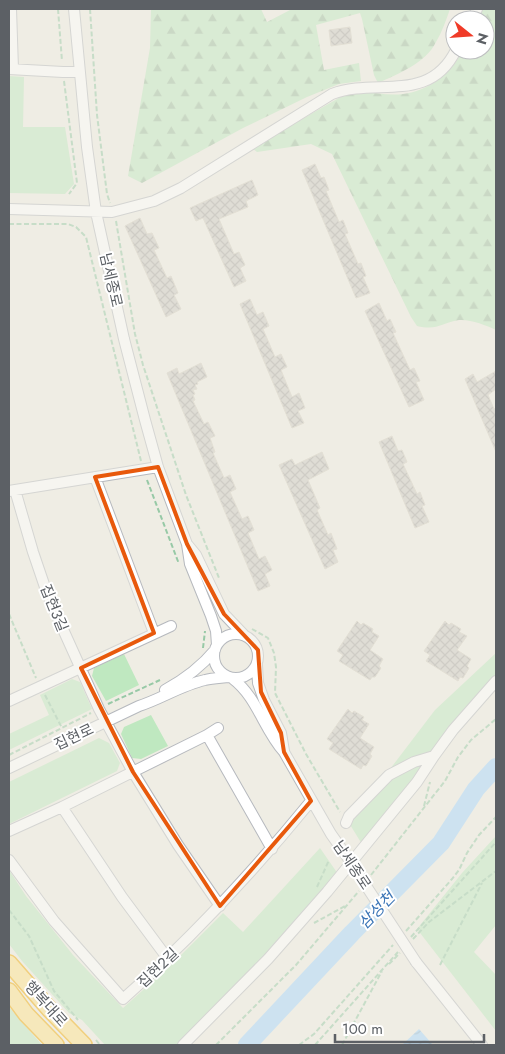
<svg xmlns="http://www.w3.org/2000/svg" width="505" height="1054" font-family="Jost,'Noto Sans KR',sans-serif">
<defs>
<pattern id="forest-firs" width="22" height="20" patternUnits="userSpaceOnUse" patternTransform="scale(1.25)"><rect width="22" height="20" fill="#bfe8c0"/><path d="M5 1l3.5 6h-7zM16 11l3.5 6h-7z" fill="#9ebfa0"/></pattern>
<pattern id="water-waves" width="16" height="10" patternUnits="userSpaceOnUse" patternTransform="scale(1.25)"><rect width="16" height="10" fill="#a4d6ff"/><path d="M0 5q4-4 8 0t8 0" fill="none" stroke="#89b1d2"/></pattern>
<pattern id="building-cross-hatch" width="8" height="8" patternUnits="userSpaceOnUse" patternTransform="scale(1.25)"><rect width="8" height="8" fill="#ccc9c3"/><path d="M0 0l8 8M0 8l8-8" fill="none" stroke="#a9a7a2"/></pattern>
</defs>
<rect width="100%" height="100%" fill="#efede4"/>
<!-- forest -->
<path fill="url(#forest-firs)" d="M151 9H261L267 22 292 9H450C446 20 442 32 436 42 426 63 398 74 378 83L374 75 362 19 360 13 316 25 324 70 359 63 361 81 339 84 307 97 243 128 142 183 128 176 150 48Z
M482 9H496V330C486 325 470 319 459 320 440 323 438 331 417 326L411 317 332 154 311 144 257 152 252 148 344 95C349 94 355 93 360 92 374 92 388 96 403 94 429 91 452 73 463 50H485V20H478Z"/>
<!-- park -->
<path fill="#bfe8c0" d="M9 76 24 77 23 127H65L74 184 65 194 9 193Z
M496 653V685L436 747 401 795 365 849 349 823 435 710Z
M124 654 139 685 106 701 92 676 94 668Z
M72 679 80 682 92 709 9 750V734L49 715 40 695Z
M151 715 168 746 141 759 132 758 121 734 124 727Z
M99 738 109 743 120 763 117 771 9 824V782Z
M496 836V925L474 952 496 975V1031L417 929 462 873Z
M320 848 338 874 295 927 180 1045H105L82 1020 69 1013 22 961 9 944V870L26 896 73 955 123 1008 172 964 223 913 243 932Z
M9 1007 42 1045H9Z"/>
<!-- water -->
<path fill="url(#water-waves)" d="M419 1029 433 1045H402Z"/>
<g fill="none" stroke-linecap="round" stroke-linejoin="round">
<!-- river -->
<path stroke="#a4d6ff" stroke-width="18" d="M247 1045 352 933 441 843 476 789 496 767"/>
</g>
<!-- building -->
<path fill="url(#building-cross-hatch)" stroke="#d4cfc2" d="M350 27 352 43 331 46 329 30Z
M315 164 321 178 324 177 329 190 326 191 339 222 343 220 348 233 345 234 358 264 361 263 366 276 363 277 370 293 356 298 302 170Z
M252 180 258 195 246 201 248 207 219 219 234 254 239 252 245 265 240 268 246 281 234 287 203 218 196 221 190 208Z
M140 218 147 234 152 233 159 248 154 250 167 278 171 276 178 293 174 295 181 309 166 317 125 226Z
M250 299 257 315 263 312 269 326 263 329 275 357 281 354 287 367 281 370 292 397 299 393 305 408 298 411 304 423 292 428 240 304Z
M379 303 387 321 390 319 396 332 393 333 410 370 414 368 420 381 416 382 424 400 409 407 365 311Z
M201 363 207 377 197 382 198 384 195 385 197 389 193 390 195 394 193 395 195 400 193 401 204 424 208 422 215 436 210 438 215 452 213 453 224 478 230 475 236 489 230 492 242 519 248 516 254 530 248 533 259 559 265 556 272 570 265 574 270 586 258 591 167 373 177 368 179 374Z
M496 371V389L488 395 494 409 496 408V452L465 379 473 374 477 382Z
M392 436 398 451 402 450 407 462 403 464 417 494 420 492 425 505 422 506 429 522 415 528 379 442Z
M322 452 329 469 308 480 320 508 317 510 328 535 331 533 337 549 333 550 338 562 325 569 279 465 292 459 295 465Z
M357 621 361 625 363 623 373 629 372 632 379 636 370 650 383 659 379 666 381 668 375 677H372L370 680 339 661 343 655 337 651Z
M445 621 449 625 451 623 461 629 459 632 467 636 457 650 471 659 467 666 469 668 463 678 460 677 458 681 426 661 430 655 424 651Z
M348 709 352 713 354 711 364 717 362 720 369 724 360 738 374 747 370 754 372 756 366 766 363 765 361 769 329 749 333 743 327 739Z"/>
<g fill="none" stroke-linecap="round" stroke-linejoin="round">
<defs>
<path id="minor" d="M11 9 13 69
M74 9 87 147 96 212 124 339 145 420 158 467 187 544
M472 20 477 9
M9 69 63 72H79
M9 209 112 212 154 201 181 188 332 94C376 77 429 105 456 50
M95 477 154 633
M15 490 33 552 48 596 99 709 133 772 178 845 220 906
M9 491 158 467
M214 656a22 22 0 1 1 44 0a22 22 0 1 1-44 0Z
M217 645 216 631 211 616 190 564 187 544 196 555 224 614 244 635
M257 665 258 683 264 700 281 733 284 751
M233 679C257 697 264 730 284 752L331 834 348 858
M165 690C185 679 201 667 215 650
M9 701 171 626
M207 735 272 849
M9 768 139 706C161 699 182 685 205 680 213 678 221 678 229 677
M62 807 122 897 168 959
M346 823 349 816 389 775 414 762 434 756 453 730 496 681
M9 831 62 807 207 735 218 728
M9 860 54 921 123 999C192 938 253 872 311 801
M416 962 482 1045
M183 1045 268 959 327 892 417 782 434 756"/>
<path id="highway" d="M9 963 50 1010 84 1045
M9 991 26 1014 56 1045"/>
</defs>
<!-- minor casing -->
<use href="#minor" stroke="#b6b9be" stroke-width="12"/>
<!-- highway casing -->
<use href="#highway" stroke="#f3ab00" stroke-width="18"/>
<!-- path -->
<path stroke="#97c9a6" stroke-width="2" stroke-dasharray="5 2.5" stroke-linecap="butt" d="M58 9 62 61
M90 9 97 115 107 194 110 203
M64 81 77 183 69 194
M116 221 135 334 143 365 186 495 219 578
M9 224H68L76 227 86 237 141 461
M147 480 179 564
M9 614 36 678
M252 629 268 638 274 653 276 667 275 693 306 754 340 812
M203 648 205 631
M45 695 62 728
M108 704 160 680
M9 755 91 713
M424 806 430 782
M371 875 445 781 458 757 471 740 496 719
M317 887 329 860
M9 910 29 936 54 991 78 1020
M314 923 347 905
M406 931 452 879 459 870 467 853 479 835 496 817
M411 937 496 842
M413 939 429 922 496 871
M389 964 400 953
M440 965 482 883
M96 1040 100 1045
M216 1045 296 965 359 891
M299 1045 314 1034 393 945
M315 1045 398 952
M342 1045 382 971"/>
<!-- minor -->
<use href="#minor" stroke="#fff" stroke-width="10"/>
<!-- highway -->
<use href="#highway" stroke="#ffe38b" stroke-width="15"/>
<defs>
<path id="minor-bridge" d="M348 858 354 867
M355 869 416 962"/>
</defs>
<!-- minor-bridge casing -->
<use href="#minor-bridge" stroke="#b6b9be" stroke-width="12" stroke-linecap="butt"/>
<!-- minor-bridge -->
<use href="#minor-bridge" stroke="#fff" stroke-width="10"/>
</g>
<!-- marked area -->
<path d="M0 0H505V1054H0ZM158 467 187 544 224 614 258 650 261 692 281 733 284 752 311 801 220 906 133 772 81 668 154 633 95 477Z" fill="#efede4" fill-opacity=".55" fill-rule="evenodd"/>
<path fill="none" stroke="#e8590c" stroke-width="4" stroke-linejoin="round" d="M158 467 187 544 224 614 258 650 261 692 281 733 284 752 311 801 220 906 133 772 81 668 154 633 95 477Z"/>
<g text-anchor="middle" stroke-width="4" stroke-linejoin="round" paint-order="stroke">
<!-- street labels -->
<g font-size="15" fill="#5c6065" stroke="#fff">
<text transform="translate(111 280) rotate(77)" y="5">남세종로</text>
<text transform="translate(54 608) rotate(68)" y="5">집현3길</text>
<text transform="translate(74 737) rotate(-25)" y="5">집현로</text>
<text transform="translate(352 865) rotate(56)" y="5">남세종로</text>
<text transform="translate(158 968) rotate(-43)" y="5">집현2길</text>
<text transform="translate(46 1004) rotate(48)" y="5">행복대로</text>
</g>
<!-- water labels -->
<g font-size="16" font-style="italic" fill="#3b75b6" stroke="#fff">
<text transform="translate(376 910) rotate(-46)" y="6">삼성천</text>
</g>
</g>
<!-- border -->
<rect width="505" height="1054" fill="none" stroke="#5c6065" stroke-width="20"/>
<!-- north arrow -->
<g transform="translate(470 35) rotate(107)"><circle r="24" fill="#ffffff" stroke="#bebfc1"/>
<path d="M0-4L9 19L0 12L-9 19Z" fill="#f03b28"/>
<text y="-8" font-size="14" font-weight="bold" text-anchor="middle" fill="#5c6065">N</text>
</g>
<!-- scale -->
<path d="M335 1034v8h149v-8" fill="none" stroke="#5c6065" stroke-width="2.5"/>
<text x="342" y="1034" font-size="15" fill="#5c6065" stroke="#ffffff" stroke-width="4" paint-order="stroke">100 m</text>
</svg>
